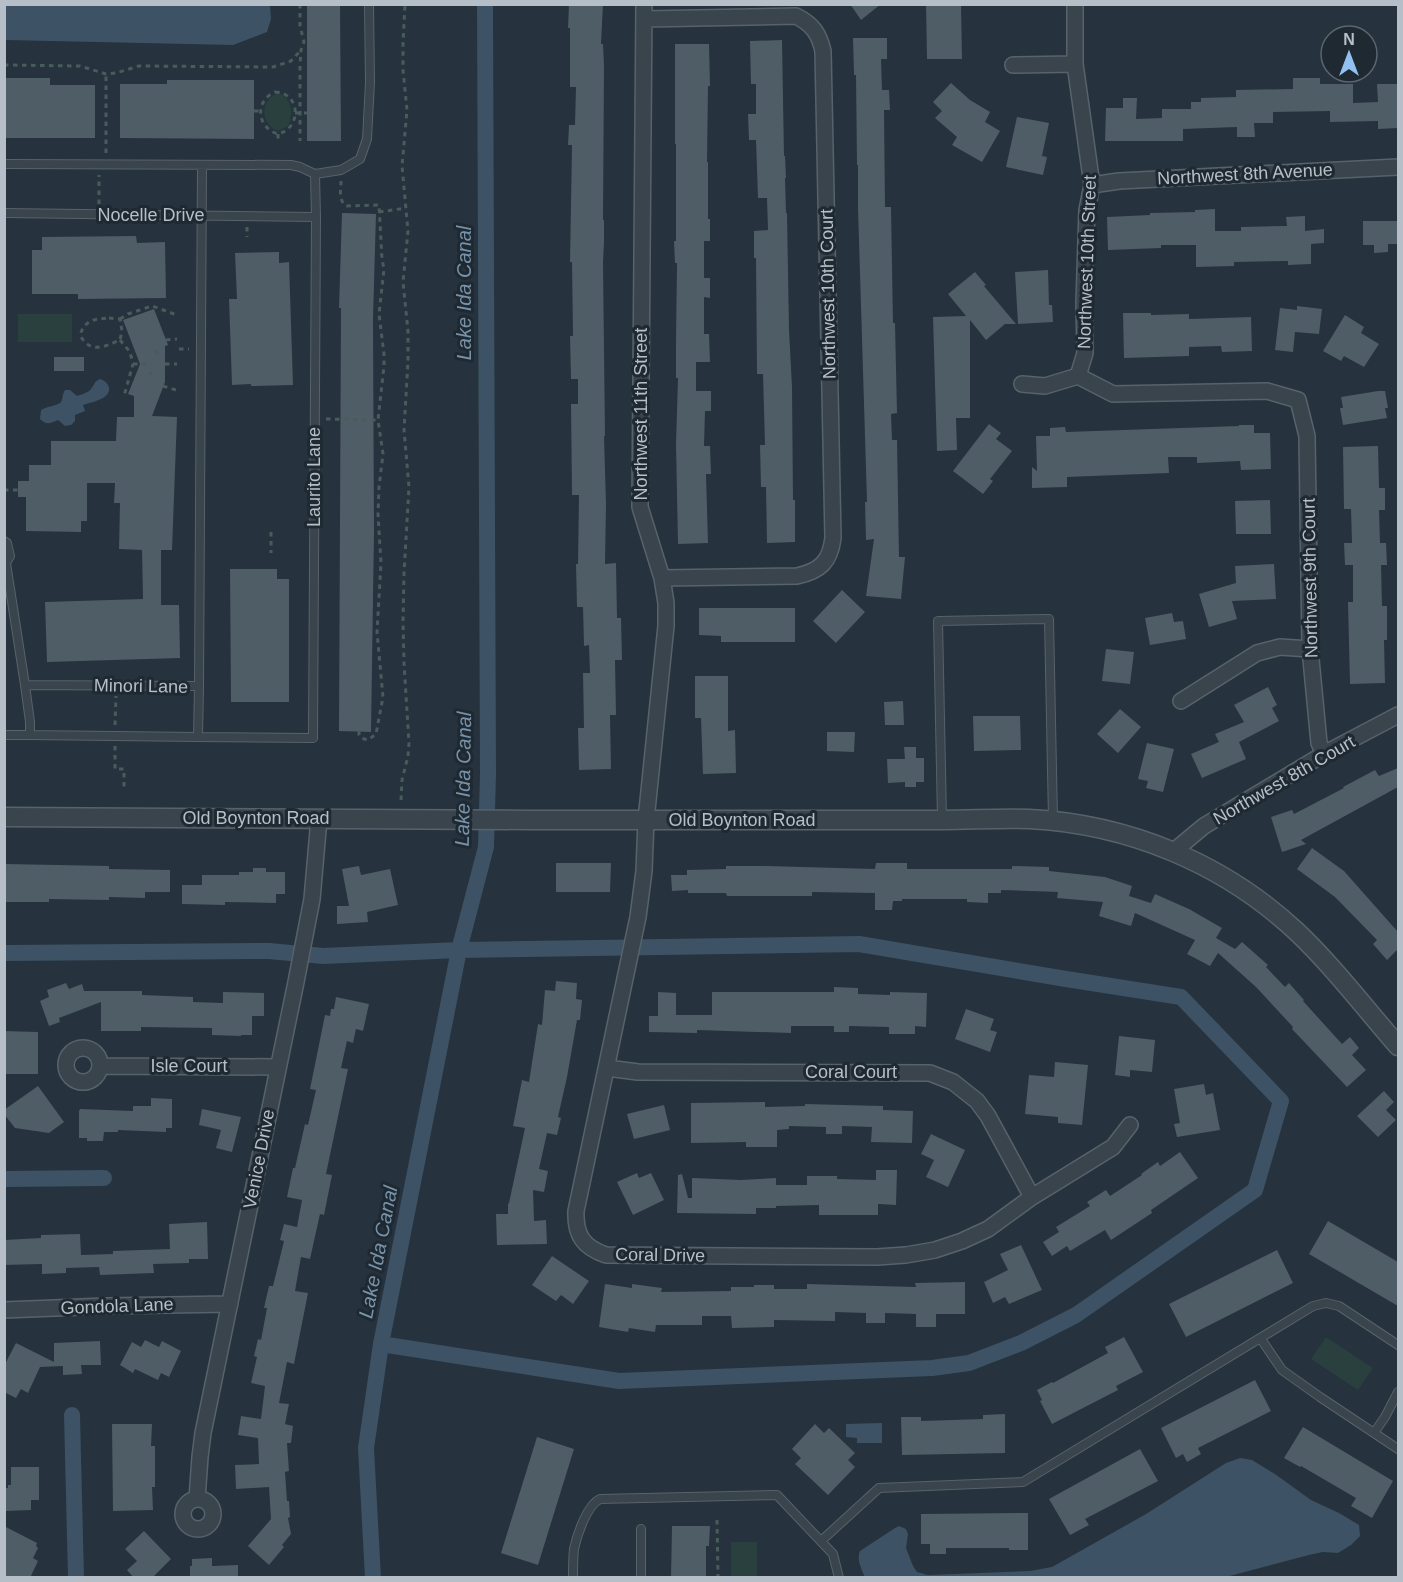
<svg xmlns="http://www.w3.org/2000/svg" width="1403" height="1582" font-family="Arial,sans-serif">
<rect width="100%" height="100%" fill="#26323d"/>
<!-- green -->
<path fill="#29403f" d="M279 93C292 99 294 113 288 126L278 131C260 124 259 99 279 93Z
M18 314H72V342H18Z
M1326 1337 1373 1368 1358 1390 1311 1359Z
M731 1542H757V1577H731Z"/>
<!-- water -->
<path fill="#3d5264" d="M5 4 270 5 271 19 267 32 233 45 5 40Z
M100 379C110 382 113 392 103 398 98 401 89 403 83 405L85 411 75 415V421L71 425 65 426 58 420C51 423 47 426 40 419L41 410C47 406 56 406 60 403 63 401 62 394 65 390H70L77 396C80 395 86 393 89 391 94 387 93 382 100 379Z
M882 1423V1443H857V1438L846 1437V1424Z
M1240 1458 1252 1460 1275 1474 1311 1500 1339 1513 1359 1525 1360 1536 1351 1545 1338 1553 1323 1552 1309 1555 1226 1577 865 1578C862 1569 856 1560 860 1551L895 1528 899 1526 906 1529 908 1534 906 1548 913 1566 917 1572 928 1575 1030 1571 1052 1567 1146 1514 1226 1463Z"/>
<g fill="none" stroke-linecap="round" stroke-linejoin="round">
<!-- canal -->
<path stroke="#3d5264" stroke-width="16" d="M4 953 269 951 323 956 459 950 859 944 1066 979 1181 997 1281 1101 1255 1190 1076 1315 1021 1343 969 1363 932 1368 619 1381 381 1344
M4 1179 104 1178
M72 1415 76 1578
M373 1578 366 1448 381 1344 459 950 486 847 488 774 485 4"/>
</g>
<!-- building -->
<path fill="#4f5d67" d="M307 4H340L341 141H307Z
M569 4H603L601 44H603L604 66 603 220H604V242L603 263 605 436H604L606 505 605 564 616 563 617 618H621L622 660H615L616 715H610L611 769 579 770 578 728H584L583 673H590L589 645 584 646 583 607H577L576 564H578L579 495H572L571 404H578V379H571L570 336H573L572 262H570L572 145H568L569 125H575L576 87H570V28H568Z
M850 4H881L861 20Z
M926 4H961L962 59H927Z
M853 38H887V59H881L882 90H889L890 110H884L885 207H891L893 323H895L897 413 891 414 892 440H897L899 557H905L901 599 866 596 874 539 866 540 865 502H867L858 208V165H857L856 75H854Z
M782 40 784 156H785L786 178H785L786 213H787L789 330 792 387 793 500H795V542L767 543 766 487H761L760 445H765L763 374H757L756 258H754V231L768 230 767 198H758L756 140H749L748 114H756V84H751L750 41Z
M675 44H709L710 86H708L707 162H708V219H710V241H704V278H710V298L704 297V334H709L710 362H696V391H711V411H705L704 446H710L711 474H706L708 543 678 544 676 444 678 378H676V341L677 263H675L674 241H676V144H675Z
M4 78H50V85H95V138H4Z
M1293 78H1320V84H1353V103L1378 102 1377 84H1398V128L1378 129V121L1330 122V111L1273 112V123H1254L1255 137H1237V127L1183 129V141H1105L1106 108H1123V98H1137L1136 119 1162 118V109H1191V102H1201V98L1236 97V90L1293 89Z
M167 80H254V139L120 138V84H167Z
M951 83 970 100 990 112 985 122 1000 131 982 162 952 145 957 137 935 118 942 111 933 102Z
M1017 117 1049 123 1042 156 1047 157 1043 175 1006 167Z
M1215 209V231H1241V227L1287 226 1286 217 1305 216V231L1324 229V243L1311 244V264L1288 265V261L1234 262V266L1196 267V245H1161V248L1108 250 1107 217 1150 215V213L1195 212V210Z
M342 213 376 214 373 319 374 532 371 732 339 731 341 308H339Z
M1363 221H1398V244H1388V252L1374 253V245H1363Z
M136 236 137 243 165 242 166 298 78 299V294H32V250H42V237Z
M279 252V263L289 262 293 385 251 386V384L232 385 229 299H237L235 253Z
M1048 270 1049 305H1052L1053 322 1018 324 1015 272Z
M975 272 986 285 984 286 1016 324H1005L986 340 970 320V418H956L957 450 937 451 933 317 966 316 948 294Z
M1297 306 1322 309 1319 334 1295 332 1293 352 1275 350 1280 308 1297 310Z
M154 309 168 345 165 346V382L152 416 177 417 172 550H161V605H179L180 658 47 662 45 602 143 599 142 550 119 549 120 503H114L115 483H87V521H81V532L26 531V497H18V481H29V465H51V441H116L117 417H134V396L128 394 140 364 123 320Z
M1123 313H1151V315L1189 314V319L1251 317 1252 351 1222 352 1221 346 1189 347V356L1124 358Z
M1345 315 1364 327 1361 333 1379 344 1364 367 1344 356 1341 361 1323 351Z
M54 357H84V371H54Z
M1378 391H1385L1388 408H1385L1387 418 1343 425 1340 408H1343L1341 397Z
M989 424 1001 433 996 439 1012 451 990 479 993 481 983 494 953 471Z
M1239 425H1254V433H1270L1271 469 1241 470 1240 461 1197 463V457H1168L1169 473 1067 477V487L1032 488V467L1037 471 1036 436H1050V428L1065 427 1066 432 1239 426Z
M1378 446 1379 488H1385V510H1379L1380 543H1386L1387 565H1381L1382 606H1387V640H1384L1385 683 1350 684 1348 602H1353V565H1345L1344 543H1352L1351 509H1344L1343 447Z
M1270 500 1271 534H1236L1235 501Z
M1274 564 1276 599 1232 601 1237 619 1209 627 1199 594 1236 583 1235 566Z
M230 569H277V579H289V702H231Z
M842 590 865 612 836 643 813 621Z
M699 608H795V642H721V636L699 635Z
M1172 613 1174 622 1183 621 1186 639 1150 645 1145 618Z
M1106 649 1134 652 1130 684 1102 681Z
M695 676H728V731L735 730 736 773 703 774 701 718H695Z
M1268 687 1277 705 1272 708 1279 721 1239 742 1246 759 1202 778 1191 754 1219 742 1215 734 1244 722 1234 705Z
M903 701 904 725H885L884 702Z
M1120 709 1141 727 1118 753 1097 734Z
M973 716H1020L1021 750 974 751Z
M827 732H855L854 752 827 751Z
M1147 743 1174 749 1163 792 1146 788 1148 781 1138 779Z
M904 747H916V758H924V782H916V787H905V782L888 783 887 759H905Z
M1398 768V787L1301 840 1306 844 1282 852 1271 817 1292 810 1294 814 1344 788 1343 787 1375 770 1379 776Z
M1312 848 1344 871 1398 932V949L1387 960 1373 944 1377 940 1335 897 1297 869Z
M556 863H611L610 892H556Z
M876 863H907V869H1012V866L1049 867V871L1105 877 1132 886 1129 896 1151 903 1155 894 1189 909 1222 928 1216 938 1235 949 1242 942 1268 965 1266 967 1285 987 1289 983 1304 1000 1303 1001 1342 1044 1350 1037 1359 1048 1352 1055 1366 1070 1347 1087 1292 1029 1293 1027 1256 987 1218 953 1210 966 1187 954 1195 940 1135 913 1131 926 1099 916 1103 902 1057 898 1058 892 1001 890V893H988V903L967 902V899H902V901H893L892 910H875V893L812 892V896H727L726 893H688V890L672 891 671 875H687V870L726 869V866H766L875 869Z
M6 864 109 866V869L170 870V892H145V898L109 897V900L49 899V902H5Z
M359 866 361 875 390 869 398 905 367 912 368 922 337 924V906H349L342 869Z
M253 868H266V872H285V894H276V903L225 902V905L182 904V885H202V875H239V872H253Z
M556 981 577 983 576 999 582 1000 580 1020H577L567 1077 558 1117 561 1118 557 1135 547 1133 539 1169 548 1171 544 1192 533 1190 534 1221 546 1220 547 1244 497 1245 496 1214H508V1204L509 1203 525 1128 513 1126 522 1080 529 1082 538 1024 542 1025 545 990 555 991Z
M66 983 69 989 82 984 84 991H142V995L193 997V1002L223 1003V992L264 993V1016H252V1035H241V1036L212 1035V1028L141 1027V1031H101V1002L59 1018 60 1022 49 1026 40 1001 49 997 47 990Z
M834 987 858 988V994L890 995V992L927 993 926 1027 915 1026V1034H889V1027L849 1026V1032H834V1026H791V1033L697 1030V1033L649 1032V1016H658V992L676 993V1015H712V992H834Z
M336 997 369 1004 363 1031 356 1029 353 1043 347 1041 341 1068 348 1069 326 1174 332 1175 324 1215 320 1214 310 1259 301 1257 295 1291 308 1293 294 1364 287 1362 279 1403 289 1404 285 1424 293 1426 291 1443H287L289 1471 285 1472 287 1501H289L290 1517 288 1518 291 1534 282 1545 284 1547 269 1565 248 1546 271 1519 269 1487 236 1489 235 1465 259 1464 258 1438 238 1435 241 1416 261 1419 265 1386 251 1383 257 1357 254 1356 258 1339 261 1340 267 1308H264L269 1286H273L284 1241 280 1240 284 1224 297 1227 302 1200 287 1197 293 1168H295L305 1124 308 1125 316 1090 310 1089 325 1015 330 1016 331 1009H334Z
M966 1009 994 1019 990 1030 997 1032 990 1052 955 1039Z
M4 1031 38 1032V1074H4Z
M1119 1036 1155 1040 1152 1072 1130 1070V1077L1115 1075Z
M1055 1062 1088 1065 1082 1125 1058 1123V1117L1025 1114 1029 1075 1054 1077Z
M1204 1084 1206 1095 1213 1093 1220 1130 1177 1137 1174 1124 1180 1123 1174 1089Z
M38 1086 64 1122 49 1133 15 1128 4 1114V1110Z
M1384 1091 1394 1102 1386 1110 1396 1120 1378 1137 1357 1116Z
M151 1098 172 1099V1128H166V1132L118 1130V1132H104L103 1141H87V1138H79V1111L80 1109 133 1111V1106H151Z
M765 1102V1107L805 1106V1104L883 1106V1110L913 1111 912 1143 871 1142 872 1127 842 1126V1134H826V1127L789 1126V1129L777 1130V1147H746V1142L691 1143V1103Z
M664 1105 670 1130 634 1139 627 1114Z
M202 1109 241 1117 232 1152 216 1148 221 1130 199 1125Z
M931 1134 965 1150 948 1187 926 1177 934 1160 921 1154Z
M1180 1152 1198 1178 1151 1210 1152 1213 1111 1240 1105 1230 1070 1251 1067 1246 1052 1256 1043 1242 1059 1232 1056 1227 1090 1206 1087 1202 1106 1190 1110 1196 1142 1175 1141 1174 1158 1162 1160 1166Z
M876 1170H897L896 1205 878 1204V1215H819V1205L776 1206V1208H756V1214L677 1213 678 1175 682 1174 688 1198H692V1178L741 1180 776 1178V1185H807V1176H837V1179L876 1180Z
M637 1173 639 1178 651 1173 664 1200 633 1215 617 1182Z
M1328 1221 1398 1262V1306L1309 1254Z
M207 1222 208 1259H189V1263L153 1264 154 1273 100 1275 99 1267 66 1268V1273L42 1274V1264L4 1265V1240L41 1238V1235L80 1234 81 1255 113 1254V1251L170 1249 169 1224Z
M1021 1245 1042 1290 1009 1304 1005 1297 993 1303 984 1282 1008 1270 1000 1254Z
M1277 1250 1293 1283 1186 1337 1169 1304Z
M552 1256 589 1281 573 1304 561 1295 556 1301 532 1285Z
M965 1282V1314H936V1327H916V1314L885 1313V1323H866V1313L835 1312V1321L774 1320V1327L732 1328 731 1316H702V1325H656L655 1332 629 1328 628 1332 599 1327 605 1284 632 1288V1284L662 1288 661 1292 731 1291V1287H754V1285H774V1289H807V1284L916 1287 915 1283Z
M1124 1337 1143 1372 1116 1386 1118 1390 1052 1424 1040 1401 1042 1400 1037 1390 1052 1382 1053 1383 1108 1353 1105 1347Z
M145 1340 159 1347 162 1341 181 1351 169 1377 161 1373 158 1380 135 1369 133 1373 120 1365 132 1342 141 1347Z
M100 1341 101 1365H81L82 1374 63 1375V1366L40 1367 28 1393 21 1389 16 1398 4 1392V1366L16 1343 54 1362V1343Z
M1255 1380 1271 1411 1198 1448 1201 1454 1187 1462 1183 1454 1176 1458 1161 1428Z
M1005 1414V1453L902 1455 901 1417H921V1421L983 1419V1415Z
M112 1424H152L151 1446H155V1487H152L153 1510 113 1511Z
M815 1424 824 1433 829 1428 855 1453 848 1460 855 1467 828 1495 795 1464 801 1458 792 1449Z
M1303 1427 1393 1481 1372 1518 1351 1506 1356 1498 1301 1466 1300 1467 1284 1458Z
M537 1437 574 1449 538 1565 501 1553Z
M1140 1449 1158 1481 1085 1519 1089 1525 1070 1535 1049 1499Z
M11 1467H39V1500H31V1510L4 1511V1488H8V1485H11Z
M1028 1513V1550H1009V1548H946V1554H930V1544H921V1514Z
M4 1526 37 1543 36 1546 38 1548 33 1558 38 1561 30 1578H4Z
M672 1526H710L709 1546H706V1578H671Z
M144 1531 171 1559 152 1578H134L127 1570 137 1561 125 1549Z
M212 1558V1566L238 1565V1578H190V1566H192V1559Z"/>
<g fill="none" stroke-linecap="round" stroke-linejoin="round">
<defs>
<path id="service" d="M4 164 291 165 300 167 315 174
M4 213 316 217 315 174 341 170 360 159 367 139 370 82 369 4
M4 541 7 543 10 556 6 563 25 685 30 722V735L198 737
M25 685 199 686 198 737 313 738 316 217
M199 686 202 165
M4 735H30
M942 819 938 621 1049 619 1053 820
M1261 1339 1282 1370 1320 1397 1374 1433 1385 1417 1398 1392
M1374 1433 1398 1449
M641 1529V1578
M821 1541 879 1488 1023 1482 1313 1306 1326 1303 1339 1306 1398 1345
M573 1578C573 1568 573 1558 574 1549 577 1535 587 1505 600 1499L777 1495 833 1554 839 1578"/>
<path id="minor" d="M644 4 640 507 662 578 666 603V626L646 820 644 871 638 917 576 1211C575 1235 583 1247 606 1255L877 1257 906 1255 935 1250 962 1241 988 1229 1032 1197 1113 1147 1130 1125
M1075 4V64L1092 185 1087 210 1084 303 1085 353 1078 376
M644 19 796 16C812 24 819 33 823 51L833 538C830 562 820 571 797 576L662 578
M1013 65 1075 64
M1092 185 1119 181 1398 167
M1078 376 1113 394 1267 391 1298 400 1307 436 1310 649 1319 743 1324 754
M1022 384 1045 386 1078 376
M1181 701 1257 653 1280 647 1310 649
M1174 851 1204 826 1324 754 1398 715
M66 1065a17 17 0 1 1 34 0a17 17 0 1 1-34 0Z
M101 1066 278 1067
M607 1068 638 1072 930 1073 953 1082 977 1101 988 1116 1032 1197
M4 1310 106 1306 230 1304
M183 1514a15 15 0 1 1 30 0a15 15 0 1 1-30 0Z
M197 1499 200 1457 203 1433 296 982 312 899 319 819"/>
<path id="tertiary" d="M4 817 532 820H942C971 820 1000 818 1029 819 1128 824 1223 863 1296 931 1333 966 1365 1008 1398 1046"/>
</defs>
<!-- service casing -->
<use href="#service" stroke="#58626b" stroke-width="10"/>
<!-- minor casing -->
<use href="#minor" stroke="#58626b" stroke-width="18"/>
<!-- tertiary casing -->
<use href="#tertiary" stroke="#58626b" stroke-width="21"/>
<!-- path -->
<path stroke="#485c5c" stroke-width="3" stroke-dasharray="4.5 4.5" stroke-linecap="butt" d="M300 4V26L304 42 301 50 300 65V141
M4 65 80 66 106 74 116 73 139 66 273 67 291 61 301 50
M275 92C301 93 302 128 278 134 257 128 254 101 275 92Z
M254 111H261
M295 113H307
M278 134V142
M106 153V74
M341 181C341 189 338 200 346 206L379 205 382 259 384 269 379 314 384 354V366L378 420 383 454 379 487 378 514 381 563 377 632 383 697 376 734 368 740 364 739 359 735V731
M99 204V175
M379 212 406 208
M247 227V237
M4 280H6
M109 318 120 319 122 331 120 340C104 347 90 354 80 335 85 320 94 319 109 318Z
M120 319 128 314 152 306 177 315
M120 340 130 352 133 364 124 396
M166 340 177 339
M179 349H189
M156 350 158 356
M133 364H146
M165 364H177
M150 375 151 372
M163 386 176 390
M326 419 378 420
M4 490H18
M271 532V553
M115 725 116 696
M115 746V769H124V787
M401 800 402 780 408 756 409 743 404 663 403 621 404 573 409 487 404 430 408 361V331L403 282 408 231 402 166 407 110 403 70V43L405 4
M717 1520 718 1578"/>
<!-- service -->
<use href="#service" stroke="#3a444d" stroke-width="8"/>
<!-- minor -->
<use href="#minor" stroke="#3a444d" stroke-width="15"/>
<!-- tertiary -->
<use href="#tertiary" stroke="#3a444d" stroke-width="18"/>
</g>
<g text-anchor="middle" stroke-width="6" stroke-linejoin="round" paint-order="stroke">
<!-- street labels -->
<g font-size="18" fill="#b6bfc8" stroke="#1f2932">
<text transform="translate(1245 174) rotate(-3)" y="6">Northwest 8th Avenue</text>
<text x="151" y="221">Nocelle Drive</text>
<text transform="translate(1087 262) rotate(-88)" y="6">Northwest 10th Street</text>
<text transform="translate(828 294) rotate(-91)" y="6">Northwest 10th Court</text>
<text transform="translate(641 414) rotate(-90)" y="6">Northwest 11th Street</text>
<text transform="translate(314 477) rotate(-90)" y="6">Laurito Lane</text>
<text transform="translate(1310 578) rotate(-91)" y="6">Northwest 9th Court</text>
<text transform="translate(141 686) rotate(1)" y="6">Minori Lane</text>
<text transform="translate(1284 780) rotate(-30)" y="6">Northwest 8th Court</text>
<text x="256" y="824">Old Boynton Road</text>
<text x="742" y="826">Old Boynton Road</text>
<text x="189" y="1072">Isle Court</text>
<text x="851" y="1078">Coral Court</text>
<text transform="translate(259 1159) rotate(-79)" y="6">Venice Drive</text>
<text transform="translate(660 1255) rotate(1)" y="6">Coral Drive</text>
<text transform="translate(117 1306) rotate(-2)" y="6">Gondola Lane</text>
</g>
<!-- water labels -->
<g font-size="20" font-style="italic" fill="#7893a9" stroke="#1f2932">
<text transform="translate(464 293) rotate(-90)" y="7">Lake Ida Canal</text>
<text transform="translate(463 779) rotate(-89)" y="7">Lake Ida Canal</text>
<text transform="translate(378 1252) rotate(-79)" y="7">Lake Ida Canal</text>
</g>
</g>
<!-- border -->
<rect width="1403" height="1582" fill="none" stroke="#b6bfc8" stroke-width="12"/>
<!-- north arrow -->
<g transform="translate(1349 54)"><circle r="28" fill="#1f2932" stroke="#5b656e" stroke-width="1.5"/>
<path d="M0-4.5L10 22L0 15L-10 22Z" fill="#92c1f1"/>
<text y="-9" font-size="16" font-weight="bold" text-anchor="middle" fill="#b6bfc8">N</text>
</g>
</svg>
